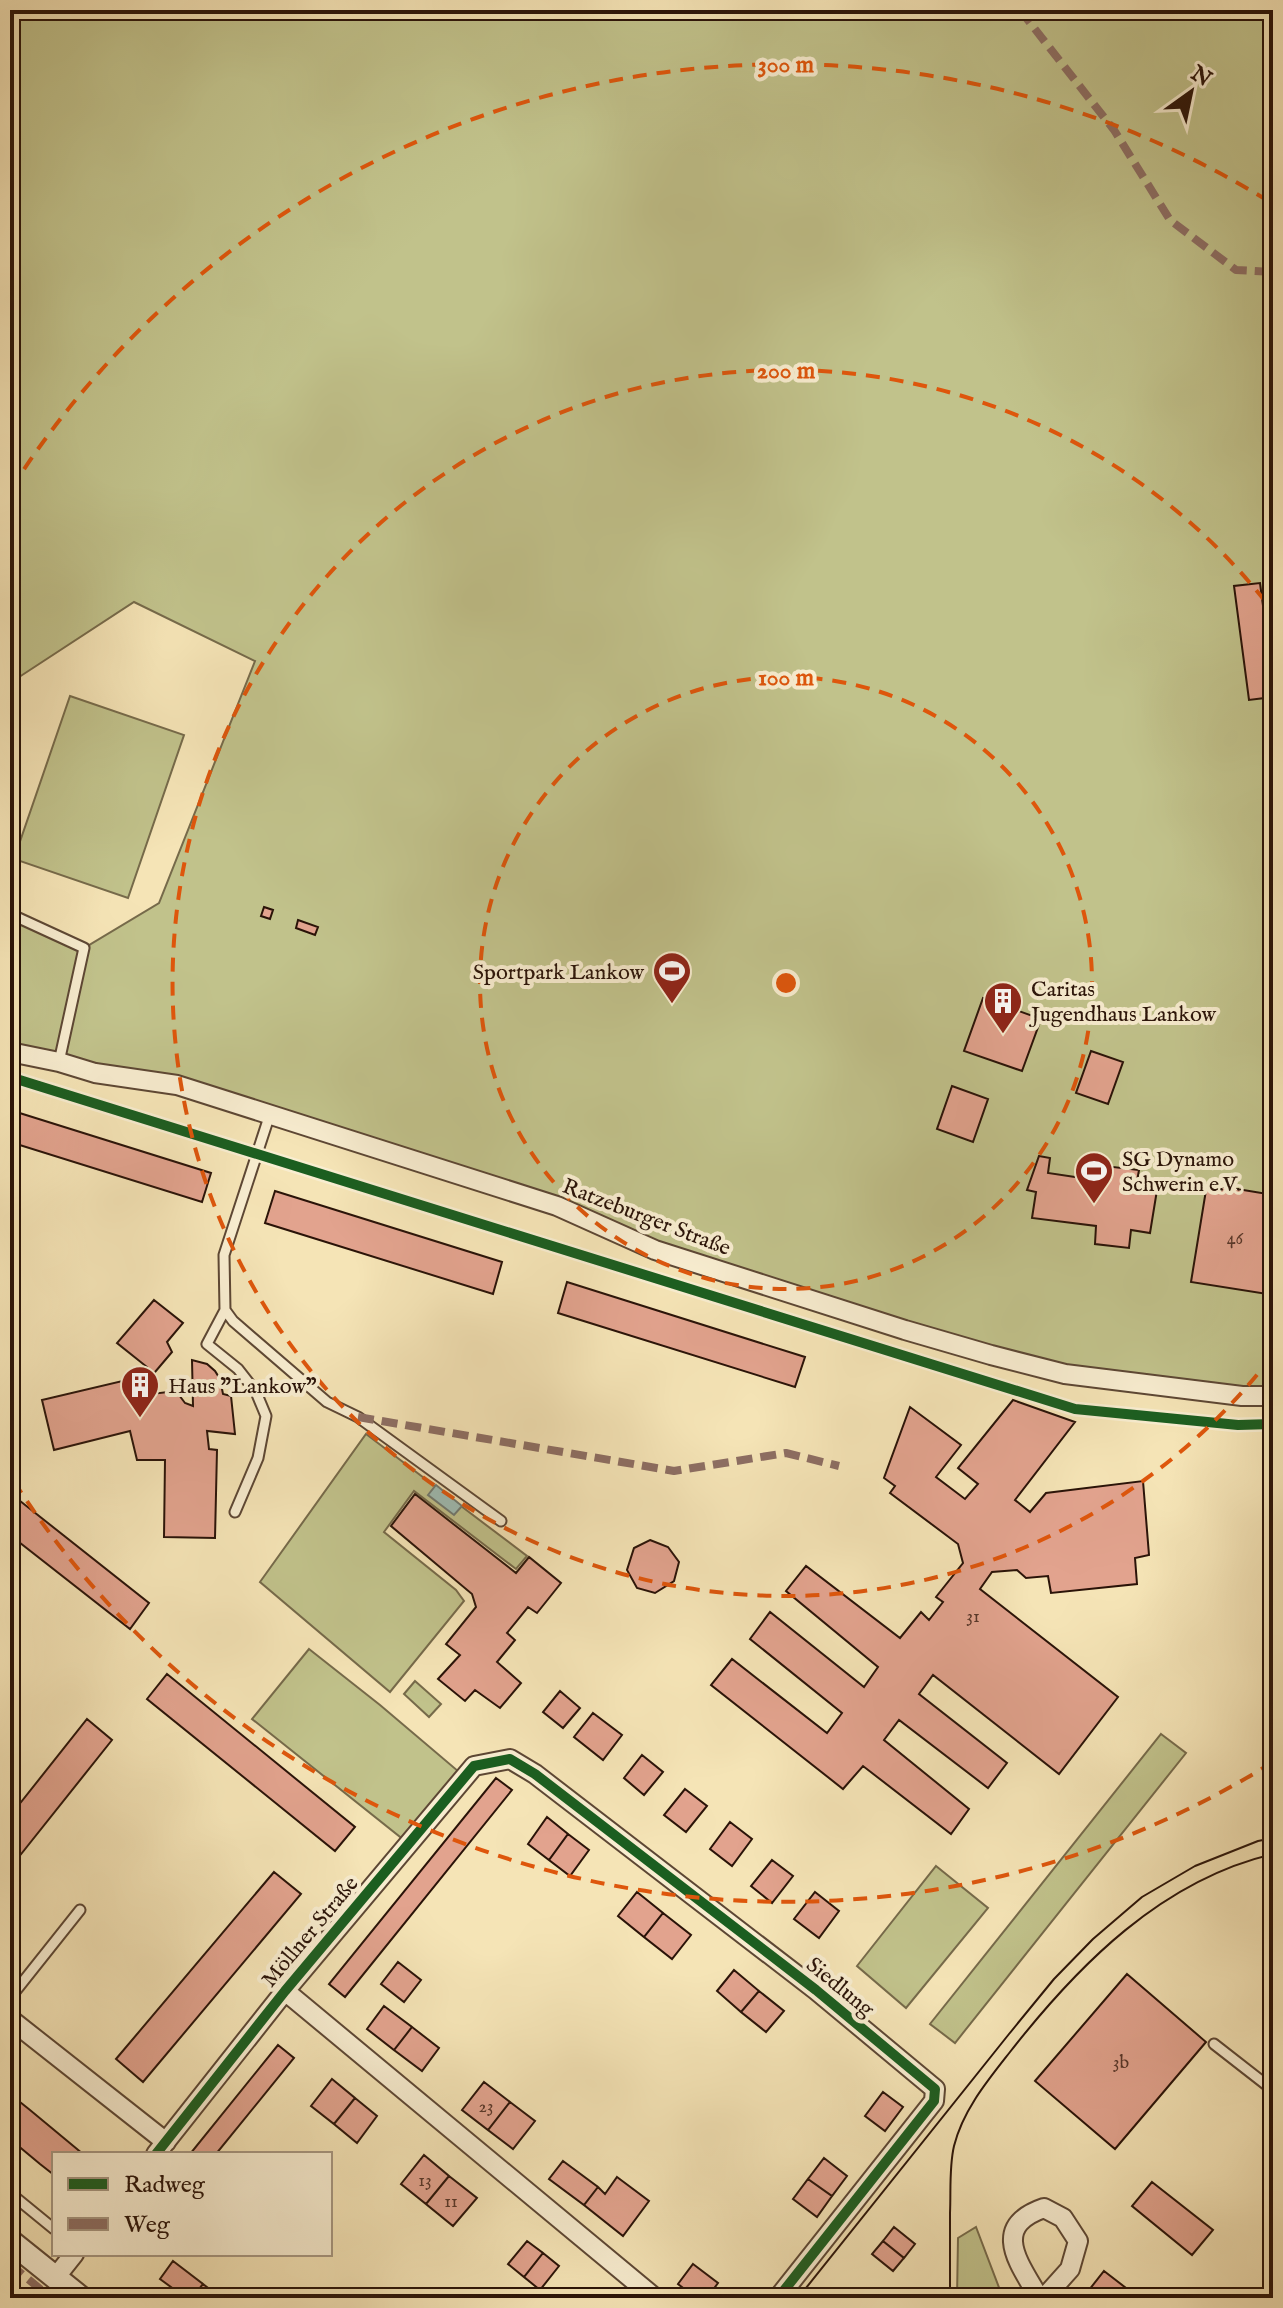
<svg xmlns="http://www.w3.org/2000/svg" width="1283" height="2308" font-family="'IM FELL English',serif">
<rect width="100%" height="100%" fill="#f5e4b6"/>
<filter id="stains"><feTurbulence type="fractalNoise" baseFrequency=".0025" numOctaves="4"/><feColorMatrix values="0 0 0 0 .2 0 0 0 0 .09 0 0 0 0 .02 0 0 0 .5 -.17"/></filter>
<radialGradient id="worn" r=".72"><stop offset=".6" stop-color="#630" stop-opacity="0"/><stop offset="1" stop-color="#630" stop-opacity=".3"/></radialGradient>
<!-- green -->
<path fill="#c1c28b" stroke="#766a4a" stroke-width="2" d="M10 10H1273V1396L991 1355 270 1114 10 1052V914L84 948 159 903 255 661 134 602 10 683Z
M70 696 184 735 128 898 14 859Z
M366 1434 527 1556 516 1569 414 1491 384 1532 456 1590 464 1601 390 1692 260 1582Z
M309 1649 380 1705 465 1777 409 1844 252 1719Z
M415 1681 441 1704 429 1717 404 1694Z
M1161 1734 1186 1753 955 2043 930 2024Z
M936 1866 988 1908 906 2008 857 1966Z
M976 2227 1003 2298H957L958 2238Z"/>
<!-- water -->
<path fill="#9ebdb5" stroke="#707970" stroke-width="2" d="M436 1485 462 1506 454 1515 428 1495Z"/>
<!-- building -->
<path fill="#e2a38e" stroke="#2a1308" stroke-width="2" d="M1260 583 1273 681V697L1249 700 1234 586Z
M264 907 273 910 270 919 261 916Z
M298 920 318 927 315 935 296 928Z
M983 998 1041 1019 1022 1071 964 1051Z
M1091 1051 1123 1062 1108 1104 1076 1093Z
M952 1086 988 1099 973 1142 937 1129Z
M10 1110 211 1173 202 1202 10 1142Z
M1039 1156 1050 1158 1048 1173 1102 1181 1105 1166 1139 1170 1136 1187 1157 1190 1150 1233 1131 1230 1129 1248 1095 1244 1096 1226 1032 1218 1036 1192 1027 1190Z
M1207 1184 1273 1195V1295L1191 1282Z
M275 1191 502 1262 493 1294 265 1223Z
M567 1282 805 1357 795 1387 558 1313Z
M154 1300 183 1323 167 1342 172 1352 155 1372 151 1385 152 1394 176 1391 185 1403 193 1406 192 1360 207 1364 215 1371 220 1379 223 1394 231 1396 235 1434 207 1431 209 1449 217 1450 215 1538 164 1537 165 1460H137L130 1431 54 1450 42 1400 144 1376 147 1367 117 1343Z
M1013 1400 1075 1422 1015 1500 1030 1512 1046 1493 1143 1481 1149 1555 1135 1558 1137 1584 1051 1593 1048 1576 1026 1578 1017 1570 992 1572 980 1589 1118 1697 1059 1774 933 1675 919 1694 1007 1763 988 1788 899 1720 884 1740 969 1809 951 1834 863 1766 843 1789 711 1685 732 1659 827 1733 842 1713 750 1639 770 1612 864 1687 878 1667 786 1591 806 1566 900 1638 921 1612 929 1620 943 1602 936 1597 963 1563 958 1544 890 1493 895 1486 884 1478 910 1407 961 1445 936 1477 965 1499 978 1484 958 1468Z
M10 1493 149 1603 130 1629 10 1535Z
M415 1494 516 1573 529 1557 561 1583 537 1613 528 1607 507 1633 515 1640 497 1662 521 1683 500 1708 475 1690 465 1701 438 1679 460 1655 446 1644 476 1607 472 1594 391 1526Z
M650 1540 668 1547 679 1562 674 1581 655 1593 637 1588 627 1570 634 1548Z
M167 1674 355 1827 335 1851 147 1699Z
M560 1691 580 1708 563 1728 543 1712Z
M593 1713 622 1735 603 1760 574 1737Z
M87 1719 112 1740 10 1868V1816Z
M642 1755 663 1772 644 1795 624 1778Z
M496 1778 512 1790 345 1997 329 1984Z
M685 1789 707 1806 686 1832 664 1815Z
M547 1817 568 1834 549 1860 528 1844Z
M730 1822 752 1839 732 1866 710 1849Z
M568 1834 589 1850 570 1876 549 1860Z
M772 1860 793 1876 772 1903 751 1886Z
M274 1872 301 1894 143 2082 116 2059Z
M637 1892 663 1913 644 1937 618 1916Z
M815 1892 839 1911 819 1938 794 1919Z
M663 1913 691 1935 672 1959 644 1937Z
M398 1962 421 1980 404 2002 381 1984Z
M734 1970 759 1991 741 2012 717 1991Z
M1127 1974 1206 2042 1115 2149 1035 2081Z
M759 1991 784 2011 766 2032 741 2012Z
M384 2006 412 2027 394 2050 367 2029Z
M412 2027 439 2048 422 2071 394 2050Z
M278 2045 294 2058 216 2154H190Z
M332 2079 355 2098 334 2124 311 2106Z
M484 2082 510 2102 488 2130 462 2110Z
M883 2092 903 2107 885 2131 865 2116Z
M10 2094 30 2110 83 2154H54V2175L40 2164 10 2139Z
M355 2098 377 2116 357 2143 334 2124Z
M510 2102 535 2121 513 2149 488 2130Z
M424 2155 449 2176 426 2204 401 2184Z
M824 2158 847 2176 832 2196 808 2179Z
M563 2161 598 2187 584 2205 549 2179Z
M449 2176 477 2198 453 2226 426 2204Z
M617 2177 649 2201 623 2236 584 2205 598 2187 605 2194Z
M808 2179 832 2196 817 2217 793 2199Z
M1152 2182 1213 2230 1192 2255 1132 2206Z
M894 2227 915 2244 904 2258 883 2241Z
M527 2241 543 2253 524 2277 508 2264Z
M883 2241 904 2258 893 2271 872 2254Z
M543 2253 559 2266 540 2290 524 2277Z
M173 2261 203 2284 192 2298H186L160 2279Z
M693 2264 718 2283 707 2298H696L678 2284Z
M1104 2271 1139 2298H1088L1085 2295Z
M203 2284 221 2298H192Z"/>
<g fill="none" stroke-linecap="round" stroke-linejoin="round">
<defs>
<path id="service" d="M10 914 84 948 59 1062
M270 1114 224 1255 225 1310 233 1321 327 1402 358 1417 501 1521
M225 1310 207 1344 238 1369 256 1392 266 1416 258 1458 235 1512
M10 1998 80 1910
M1214 2044 1273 2090
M10 2193 54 2229"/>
<path id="minor" d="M10 1052 59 1062 95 1073 177 1085 557 1206 655 1250 905 1330 991 1355 1065 1374 1242 1396H1273
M285 1991 655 2298
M10 2019 166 2142
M156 2154 285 1991 474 1766 510 1759 535 1774 816 1990 935 2089 934 2101 778 2298
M55 2278 74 2254
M1039 2298C1020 2264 989 2227 1044 2208L1063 2218 1078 2241 1070 2269 1044 2298"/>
<path id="tertiary" d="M10 2241 81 2298"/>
</defs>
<!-- service casing -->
<use href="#service" stroke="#5d4734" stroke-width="13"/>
<!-- minor casing -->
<use href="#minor" stroke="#5d4734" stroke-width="22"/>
<!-- tertiary casing -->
<use href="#tertiary" stroke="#5d4734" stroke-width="26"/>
<!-- service -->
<use href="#service" stroke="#f8edd0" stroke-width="9"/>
<!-- minor -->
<use href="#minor" stroke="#f8edd0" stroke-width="18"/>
<!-- tertiary -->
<use href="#tertiary" stroke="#f8edd0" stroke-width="22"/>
<!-- tram -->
<path stroke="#2a1308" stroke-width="2" d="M798 2298 1009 2034 1054 1979 1093 1939 1142 1897 1195 1866 1258 1841 1273 1838
M950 2298C950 2270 950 2241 950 2213 951 2191 949 2167 954 2146 963 2110 988 2080 1010 2052 1078 1965 1162 1880 1273 1854"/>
<!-- quiet -->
<path stroke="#8d6e63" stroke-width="8" stroke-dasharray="16 8" stroke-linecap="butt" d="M1020 10 1114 130 1170 220 1236 270 1273 272
M358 1417 674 1471 786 1453 839 1466
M10 2264 51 2298"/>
<defs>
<path id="cycleway" d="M10 1077 1075 1409 1238 1425 1273 1424
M156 2154 285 1991 474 1766 510 1759 535 1774 816 1990 935 2089 934 2101 778 2298"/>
</defs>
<!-- cycleway casing -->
<use href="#cycleway" stroke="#f8edd0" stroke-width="15"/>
<!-- cycleway -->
<use href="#cycleway" stroke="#1b5e20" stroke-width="10"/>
</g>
<!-- distance rings -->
<g fill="none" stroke="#de560c" stroke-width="4" stroke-dasharray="14 10">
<circle cx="786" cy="983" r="306"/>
<path d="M1272 1356A613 613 0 1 1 1272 610"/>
<path d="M1273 1762A919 919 0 0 1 11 1477M11 489A919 919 0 0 1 1273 204"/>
</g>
<!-- icons -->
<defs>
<symbol id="stadium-pin" viewBox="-11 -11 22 30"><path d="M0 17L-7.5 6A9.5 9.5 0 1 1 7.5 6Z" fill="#8f2418" stroke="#f8edd0"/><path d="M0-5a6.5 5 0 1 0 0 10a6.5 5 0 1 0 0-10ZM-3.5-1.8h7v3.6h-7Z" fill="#fff"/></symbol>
<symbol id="building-pin" viewBox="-11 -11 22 30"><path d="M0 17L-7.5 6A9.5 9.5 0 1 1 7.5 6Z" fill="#8f2418" stroke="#f8edd0"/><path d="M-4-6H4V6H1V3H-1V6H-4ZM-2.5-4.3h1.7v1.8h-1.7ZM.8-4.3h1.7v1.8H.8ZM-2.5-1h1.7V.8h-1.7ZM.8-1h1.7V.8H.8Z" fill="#fff"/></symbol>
</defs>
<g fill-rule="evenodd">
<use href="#stadium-pin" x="650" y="949" width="44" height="60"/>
<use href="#building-pin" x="981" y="979" width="44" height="60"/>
<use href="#stadium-pin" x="1072" y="1149" width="44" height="60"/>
<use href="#building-pin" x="118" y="1363" width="44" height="60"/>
</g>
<g text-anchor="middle" stroke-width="8" stroke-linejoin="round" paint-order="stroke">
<!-- number labels -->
<g font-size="18" fill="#58372a">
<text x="1235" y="1244">46</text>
<text x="973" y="1622">31</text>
<text x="1121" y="2068">3b</text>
<text x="486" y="2112">23</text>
<text x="425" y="2186">13</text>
<text x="451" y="2207">11</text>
</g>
<!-- poi labels -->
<g font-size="22" fill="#2a1308" stroke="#f8edd0" text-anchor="start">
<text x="644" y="979" text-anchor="end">Sportpark Lankow</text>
<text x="1031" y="996">Caritas<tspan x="1031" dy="25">Jugendhaus Lankow</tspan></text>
<text x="1122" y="1166">SG Dynamo<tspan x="1122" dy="25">Schwerin e.V.</tspan></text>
<text x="168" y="1393">Haus "Lankow"</text>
</g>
<!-- street labels -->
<g font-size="22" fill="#2a1308" stroke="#f8edd0">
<text transform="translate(647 1216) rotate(21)" y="8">Ratzeburger Straße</text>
<text transform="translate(309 1931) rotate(-50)" y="8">Möllner Straße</text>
<text transform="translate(841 1986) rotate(39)" y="8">Siedlung</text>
</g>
</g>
<circle cx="786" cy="983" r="12" fill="#de560c" stroke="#f8edd0" stroke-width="4"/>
<g font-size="24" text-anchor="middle" font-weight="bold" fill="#de560c" stroke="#f8edd0" stroke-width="8" stroke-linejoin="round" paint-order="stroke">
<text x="786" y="72">300 m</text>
<text x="786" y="378">200 m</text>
<text x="786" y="685">100 m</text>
</g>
<!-- margin -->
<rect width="1283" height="2308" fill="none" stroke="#f5e4b6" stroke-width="40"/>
<rect x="12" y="12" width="1259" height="2284" fill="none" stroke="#2a1308" stroke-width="4"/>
<rect x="20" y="20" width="1243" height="2268" fill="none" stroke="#2a1308" stroke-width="2"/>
<!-- legend -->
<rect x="52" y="2152" width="280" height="104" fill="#f8edd0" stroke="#a69680" stroke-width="2"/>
<rect x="68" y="2178" width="40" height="12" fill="#1b5e20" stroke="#a69680" stroke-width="2"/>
<text x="124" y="2192" font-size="24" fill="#2a1308">Radweg</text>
<rect x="68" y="2218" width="40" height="12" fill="#8d6e63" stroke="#a69680" stroke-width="2"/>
<text x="124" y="2232" font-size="24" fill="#2a1308">Weg</text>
<!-- north arrow -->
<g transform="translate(1191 92) rotate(33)" stroke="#f8edd0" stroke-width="6" paint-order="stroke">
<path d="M0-6L14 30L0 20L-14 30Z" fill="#2a1308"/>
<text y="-12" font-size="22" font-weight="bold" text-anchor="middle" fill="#2a1308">N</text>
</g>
<rect width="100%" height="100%" filter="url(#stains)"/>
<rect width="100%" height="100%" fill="url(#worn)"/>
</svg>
